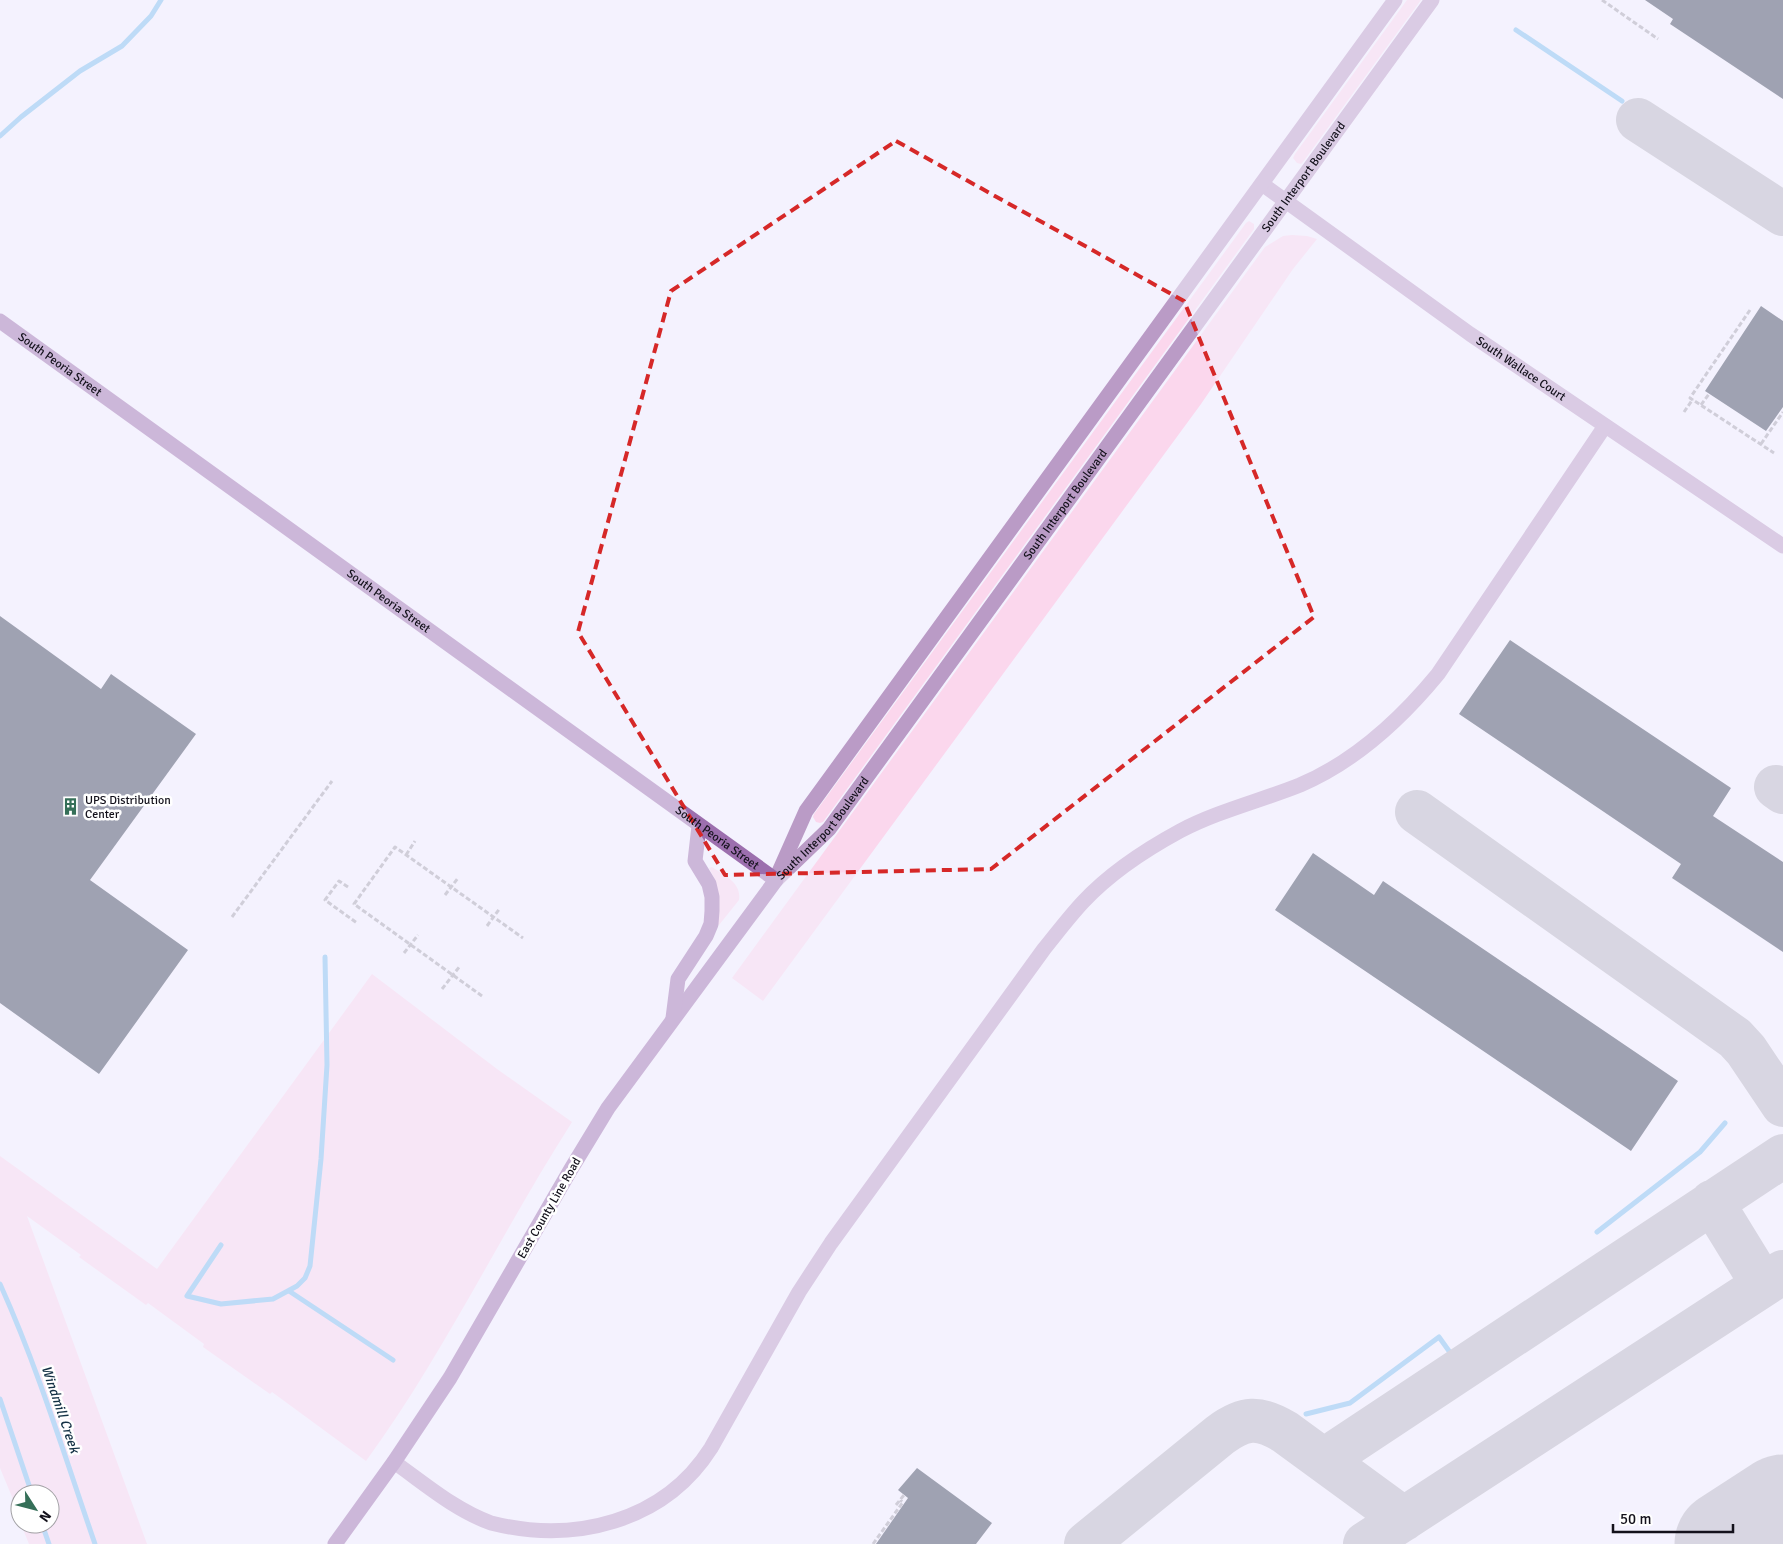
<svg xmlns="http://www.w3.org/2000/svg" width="1783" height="1544" font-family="Signika,sans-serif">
<rect width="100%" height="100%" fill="#f4f2fe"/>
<!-- green -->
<path fill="#fbd7ed" d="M1407 0H1421L1303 162 1301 164 1297 163 1293 158 1295 154Z
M1249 221 1254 224V229L823 822 820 823 816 822 813 817 814 814 1246 223Z
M1292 235 1307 236 1317 239 1293 269 1201 404 763 1001 732 978 1265 247 1283 236Z
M712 867C724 875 742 883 739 900L719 925 717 924 714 878 709 868Z
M372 974 497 1069 572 1122C501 1233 444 1354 366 1461L272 1392 270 1394 203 1347 204 1344 148 1303 146 1305 79 1257 81 1255 27 1216 147 1544H29L21 1524H50V1494H20V1516L0 1468V1156L157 1269Z"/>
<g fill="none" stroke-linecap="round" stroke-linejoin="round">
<!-- stream -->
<path stroke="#7cbfef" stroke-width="5" d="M1516 30 1622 101
M0 136 21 117 80 71 122 46 151 16 161 0
M1597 1232 1700 1152 1725 1123
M221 1245 187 1296 221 1304 273 1299 297 1286 305 1278 310 1266 321 1159 327 1065 325 957
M0 1284C38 1368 65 1457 95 1544
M289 1291 393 1360
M0 1399 32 1494
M1306 1414 1350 1403 1439 1337 1449 1351
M42 1524 49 1544"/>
<!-- taxiway -->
<path stroke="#b6b4c0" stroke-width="44" d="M1638 120 1783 214
M1776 787 1783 792
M1417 812 1735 1038 1746 1050 1783 1105
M1712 1202 1763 1285
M1324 1460 1783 1156
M1086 1544 1220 1435C1244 1417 1259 1416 1285 1432L1404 1519
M1365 1544 1783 1272"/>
<!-- runway -->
<path stroke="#b6b4c0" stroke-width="109" d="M1729 1544 1783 1509"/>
</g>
<!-- building -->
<path fill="#394258" d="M1645 0H1783V99L1670 24 1673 19Z
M1761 306 1783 321V407L1766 431 1705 391Z
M0 616 101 689 111 674 196 734 90 880 188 950 99 1074 0 1003Z
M1510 640 1731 788 1713 816 1783 862V952L1672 878 1681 864 1459 714Z
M1313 853 1374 895 1383 881 1678 1081 1631 1151 1275 910Z
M917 1468 992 1523 976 1544H876L908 1498 898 1490Z"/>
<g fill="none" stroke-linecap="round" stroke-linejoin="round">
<!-- path -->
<path stroke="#a4a2ae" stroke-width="3" stroke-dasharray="5 2.5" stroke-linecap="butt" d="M1602 0 1658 39
M1750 310 1690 398 1774 453
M1701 405 1709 394
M1684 412 1693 399
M1761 444 1783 412
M406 855 415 841
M348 887 339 881 325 900 357 923
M445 895 458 878
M232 917 332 781
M487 926 500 908
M404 953 418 935
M442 989 460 966
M482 996 354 904 395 847 523 938
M896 1505 904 1495
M873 1544 903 1502 900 1500"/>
<!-- minor -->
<g stroke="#ba9bc6" stroke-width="15">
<path id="s1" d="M1262 184 1470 334 1783 546"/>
<path d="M778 874 806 811 1395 0"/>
<path id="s2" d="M776 880 829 829 1432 0"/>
<path d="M394 1462C425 1484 455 1510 491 1523 574 1544 664 1522 711 1448L799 1292 831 1243 1044 949C1057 933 1069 917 1083 902 1110 873 1145 850 1180 831 1218 811 1260 801 1300 785 1354 762 1401 719 1438 674L1605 426"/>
</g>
<!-- secondary -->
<g stroke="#9c6fae" stroke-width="15">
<path id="s3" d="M0 321 776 880 608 1108 571 1169 450 1378 394 1462 335 1544"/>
<path d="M673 1018 678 979 706 936 711 924 712 911V897L709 884 695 861 699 826"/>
</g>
</g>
<!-- marked area -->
<path d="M0 0H1783V1544H0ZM896 141 1184 301 1314 617 991 869 725 875 578 632 671 291Z" fill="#f4f2fe" fill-opacity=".55" fill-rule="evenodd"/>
<path fill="none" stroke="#d62828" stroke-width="4" stroke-dasharray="10 6" stroke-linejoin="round" d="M896 141 1184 301 1314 617 991 869 725 875 578 632 671 291Z"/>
<!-- icons -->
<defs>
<symbol id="building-bare" viewBox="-9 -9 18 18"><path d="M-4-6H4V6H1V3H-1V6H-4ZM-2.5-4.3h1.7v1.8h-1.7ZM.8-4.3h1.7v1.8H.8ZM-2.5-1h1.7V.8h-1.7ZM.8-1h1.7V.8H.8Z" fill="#356f58" stroke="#fff" stroke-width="2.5" paint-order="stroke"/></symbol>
</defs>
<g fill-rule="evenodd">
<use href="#building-bare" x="58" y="794" width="25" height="25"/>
</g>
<g text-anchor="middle" stroke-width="5" stroke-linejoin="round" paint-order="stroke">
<!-- street labels -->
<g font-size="12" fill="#13111b" stroke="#fff">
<text dy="4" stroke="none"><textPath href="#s2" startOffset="880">South Interport Boulevard</textPath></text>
<text dy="4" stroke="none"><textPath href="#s3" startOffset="74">South Peoria Street</textPath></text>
<text dy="4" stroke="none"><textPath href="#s1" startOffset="318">South Wallace Court</textPath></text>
<text dy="4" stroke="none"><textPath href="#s2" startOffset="475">South Interport Boulevard</textPath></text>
<text dy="4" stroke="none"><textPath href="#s3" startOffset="479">South Peoria Street</textPath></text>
<text dy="4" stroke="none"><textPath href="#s2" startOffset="70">South Interport Boulevard</textPath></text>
<text dy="4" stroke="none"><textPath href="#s3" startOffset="884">South Peoria Street</textPath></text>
<text transform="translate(549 1208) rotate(-60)" y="4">East County Line Road</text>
</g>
<!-- poi labels -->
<g font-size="12" fill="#13111b" stroke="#fff" text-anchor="start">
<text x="85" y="804">UPS Distribution<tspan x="85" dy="14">Center</tspan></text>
</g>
<!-- water labels -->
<g font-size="14" font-style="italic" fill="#143145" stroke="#fff">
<text transform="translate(61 1409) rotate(71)" y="5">Windmill Creek</text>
</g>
</g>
<!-- north arrow -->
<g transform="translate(35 1509) rotate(126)"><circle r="24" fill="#ffffff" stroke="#a1a0a4"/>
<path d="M0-4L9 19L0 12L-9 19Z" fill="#356f58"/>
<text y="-8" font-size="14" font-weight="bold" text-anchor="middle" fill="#13111b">N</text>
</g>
<!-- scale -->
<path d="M1613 1524v8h120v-8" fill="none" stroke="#13111b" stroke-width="2.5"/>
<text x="1620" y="1524" font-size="15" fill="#13111b" stroke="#ffffff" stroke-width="4" paint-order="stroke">50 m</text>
</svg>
